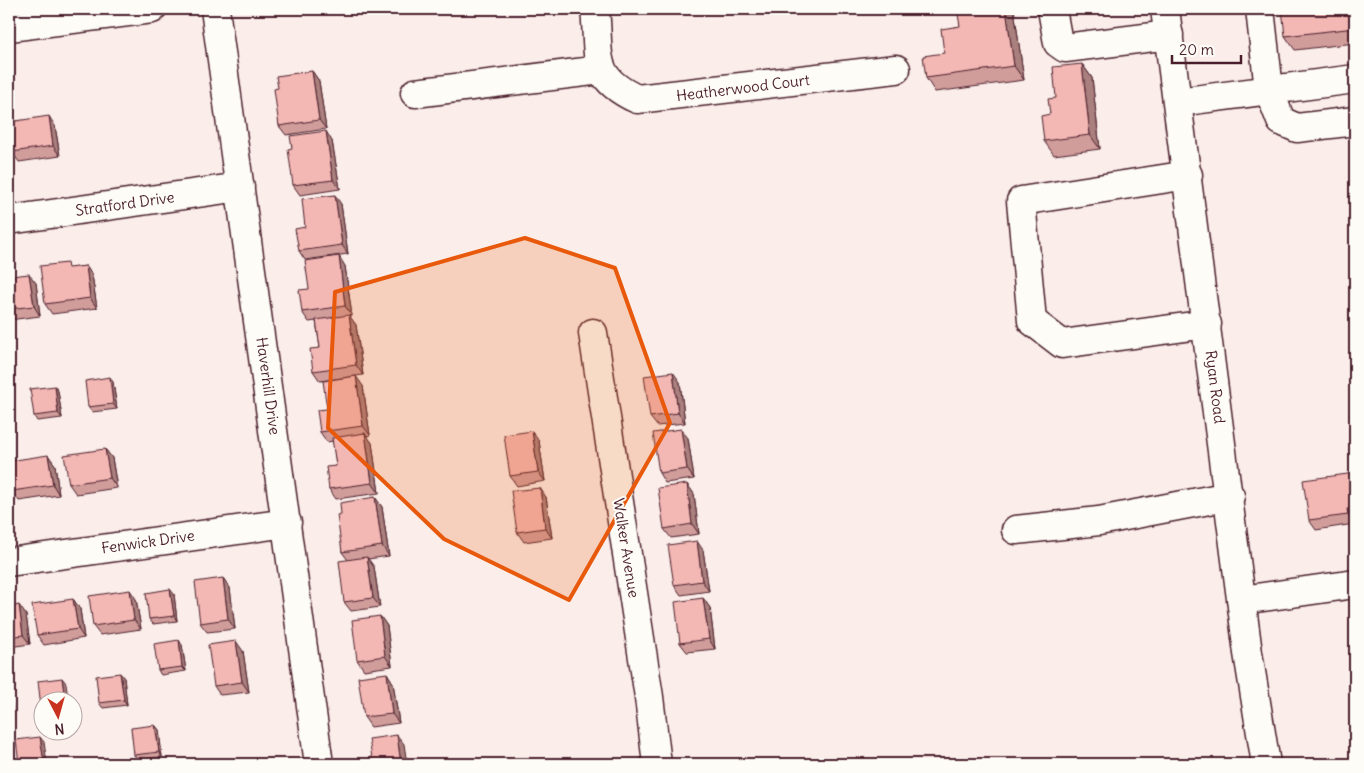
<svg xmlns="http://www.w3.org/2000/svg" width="1364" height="773" font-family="Delius,sans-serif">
<rect width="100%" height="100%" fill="#fbeeea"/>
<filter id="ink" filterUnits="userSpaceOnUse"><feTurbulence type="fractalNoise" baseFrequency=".02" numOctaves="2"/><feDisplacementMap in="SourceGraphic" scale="10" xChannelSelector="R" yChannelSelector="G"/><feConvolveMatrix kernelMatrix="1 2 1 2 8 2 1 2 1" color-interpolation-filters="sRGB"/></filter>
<g filter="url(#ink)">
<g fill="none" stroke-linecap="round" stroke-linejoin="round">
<defs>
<path id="minor" d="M215 9 319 764
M595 9C600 56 589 77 637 99L896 69
M1052 9 1058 43 1065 48 1169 35
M1260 9 1269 90 1281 121 1297 128 1355 121
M415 93 601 70
M1178 102 1355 79
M1188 175 1021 201 1032 321 1062 344 1207 324
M9 220 240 187
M593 333 649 697 657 764
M1016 530 1099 521 1230 496
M9 562 287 523
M1242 600 1355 584"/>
<path id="major" d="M1165 9 1248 653 1266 764
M9 27 152 9"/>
</defs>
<!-- minor casing -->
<use href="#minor" stroke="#4a1f2b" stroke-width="31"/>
<!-- major casing -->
<use href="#major" stroke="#4a1f2b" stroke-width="31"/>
<!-- minor -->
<use href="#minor" stroke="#fdfcf7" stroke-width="28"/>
<!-- major -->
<use href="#major" stroke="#fdfcf7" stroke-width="28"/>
</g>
<!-- wall -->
<path fill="#d19d9b" stroke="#4a1f2b" d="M1014 9 1024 80 935 92 926 78 944 53 960 26Z
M1355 9V43L1295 50 1285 36Z
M1082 64 1092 78 1100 149 1054 155 1044 141 1050 114 1056 98Z
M312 71 319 81 326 129 286 135 279 126 278 88Z
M55 126 60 156 19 162 12 152Z
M332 141 340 189 300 195 293 185Z
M341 204 348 254 305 260 299 251 305 227Z
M86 266 92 275 97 308 52 314 45 304 71 268Z
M345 266 352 316H349L356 325 363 375 320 381 313 371 320 348 316 321 309 322 302 312 309 289Z
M9 271H10L14 276 36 283 40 316 9 320Z
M113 382 117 409 92 412 88 407Z
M680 382 685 423 657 426 650 417Z
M55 386 58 391 62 418 37 421 34 416Z
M363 386 370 435 367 436 372 443 379 493 336 499 329 489 336 466 333 441 327 442 320 432 327 409Z
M688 438 694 479 665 483 659 473Z
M539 441 545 481 517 486 510 476Z
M105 449 112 458 117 488 76 494 69 484Z
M48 455 55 465 59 495 19 501 12 491Z
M1355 473V519H1354V524L1316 530 1309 520Z
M687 484 694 494 699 534 671 538 664 529Z
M375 497 382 507 389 556 368 559 374 567 380 607 351 611 344 602 348 560 342 552 341 514Z
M546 497 552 538 524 542 517 532Z
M703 550 709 591 681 595 674 585Z
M223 578 230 588 235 629 207 632 200 623Z
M174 594 177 621 153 624 149 619Z
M703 598 710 608 715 649 687 652 680 643Z
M73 599 80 609 84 638 44 645 37 635Z
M136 599 141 629 100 635 93 626Z
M9 607 26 615 30 644 9 647Z
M380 616 387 626 392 666 364 670 357 660Z
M182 645 186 671 161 675 158 670Z
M243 651 249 692 220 695 214 686Z
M387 673 393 683 399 723 371 727 364 717Z
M124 678 127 705 103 708 99 703Z
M9 689 10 691 13 717 9 718Z
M155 725 159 730 162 757 138 760 134 755Z"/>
<!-- shaded-wall -->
<path fill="#aa807e" stroke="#4a1f2b" d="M1006 9H1014L1024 80 1014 66Z
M1082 64 1092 78 1100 149 1090 135Z
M312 71 319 81 326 129 319 120Z
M49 116 55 126 60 156 53 146Z
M326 131 332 141 340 189 333 180Z
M335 195 341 204 348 254 342 245Z
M339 256 345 266 352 316 345 306Z
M86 266 92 275 97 308 90 298Z
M29 274 36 283 40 316 34 306Z
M349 315 356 325 363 375 356 365Z
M673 372 680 382 685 423 678 413Z
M356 376 363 386 370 435 363 426Z
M110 377 113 382 117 409 113 404Z
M55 386 58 391 62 418 58 413Z
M681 429 688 438 694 479 687 469Z
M532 431 539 441 545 481 538 472Z
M365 433 372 443 379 493 372 483Z
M105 449 112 458 117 488 110 478Z
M48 455 55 465 59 495 53 485Z
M687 484 694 494 699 534 692 524Z
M540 488 546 497 552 538 545 528Z
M375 497 382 507 389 556 382 546Z
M1347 509 1354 519V524L1348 515Z
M697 541 703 550 709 591 702 581Z
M367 557 374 567 380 607 373 598Z
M223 578 230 588 235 629 228 619Z
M170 589 174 594 177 621 174 616Z
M130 590 136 599 141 629 134 620Z
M703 598 710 608 715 649 709 639Z
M73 599 80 609 84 638 78 629Z
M19 605 26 615 30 644 23 635Z
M380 616 387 626 392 666 385 656Z
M179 640 182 645 186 671 182 667Z
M236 641 243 651 249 692 242 682Z
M120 673 124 678 127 705 124 700Z
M387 673 393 683 399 723 392 714Z
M62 678 66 683 68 700H65Z
M9 689 10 691 13 717 10 712 9 704Z
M155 725 159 730 162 757 159 752Z
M397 735 404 744 407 764H401Z
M40 737 44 742 47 764H45L44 763Z"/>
<!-- building -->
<path fill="#f3b7b4" stroke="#4a1f2b" d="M957 9H1006L1014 66 926 78 923 56 944 53 941 29 960 26Z
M1282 9H1355V28L1285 36Z
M1082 64 1090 135 1044 141 1041 116 1050 114 1048 99 1056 98 1053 67Z
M312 71 319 120 279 126 274 89 278 88 276 76Z
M49 116 53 146 12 152 9 122Z
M326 131 333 180 293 185 288 149 292 148 290 136Z
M335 195 342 245 299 251 295 229 305 227 302 199Z
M339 256 345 306 302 312 299 290 309 289 305 261Z
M67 263 68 268 86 266 90 298 45 304 40 266Z
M9 271H10L11 276 29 274 34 306 9 309Z
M349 315 356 365 313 371 310 349 320 348 316 320Z
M673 372 678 413 650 417 644 376Z
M356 376 363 426 320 432 317 410 327 409 323 381Z
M110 377 113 404 88 407 85 381Z
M55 386 58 413 34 416 30 389Z
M681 429 687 469 659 473 653 433Z
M532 431 538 472 510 476 504 435Z
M365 433 372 483 329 489 326 467 336 466 332 438Z
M105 449 110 478 69 484 64 455Z
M48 455 53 485 12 491 9 469V461Z
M1355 473V508L1347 509 1348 515 1309 520 1303 480Z
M687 484 692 524 664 529 658 488Z
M540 488 545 528 517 532 511 491Z
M375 497 382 546 342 552 337 515 341 514 340 503Z
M697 541 702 581 674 585 668 545Z
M367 557 373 598 344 602 339 561Z
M223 578 228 619 200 623 195 582Z
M170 589 174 616 149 619 146 593Z
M130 590 134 620 93 626 89 596Z
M703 598 709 639 680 643 675 602Z
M73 599 78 629 37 635 32 605Z
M19 605 23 635 9 637V607Z
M380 616 385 656 357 660 352 620Z
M179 640 182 667 158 670 154 644Z
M236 641 242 682 214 686 208 645Z
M120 673 124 700 99 703 96 676Z
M387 673 392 714 364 717 358 677Z
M62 678 65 700H42V707H41L38 681Z
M155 725 159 752 134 755 131 728Z
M397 735 401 764H373L369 739Z
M40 737 44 763 34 764H19L16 740Z"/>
</g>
<!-- marked area -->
<path fill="#e8590c" fill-opacity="0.2" stroke="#e8590c" stroke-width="4" stroke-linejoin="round" d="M525 238 615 268 670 423 569 600 444 539 328 428 335 292Z"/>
<g text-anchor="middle" stroke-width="4" stroke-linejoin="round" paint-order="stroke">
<!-- street labels -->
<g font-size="15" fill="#4a1f2b" stroke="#fdfcf7">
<text transform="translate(743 88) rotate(-7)" y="5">Heatherwood Court</text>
<text transform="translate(125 204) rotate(-8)" y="5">Stratford Drive</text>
<text transform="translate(268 386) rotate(82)" y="5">Haverhill Drive</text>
<text transform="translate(1215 387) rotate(83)" y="5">Ryan Road</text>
<text transform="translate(148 542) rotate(-8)" y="5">Fenwick Drive</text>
<text transform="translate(626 548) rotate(81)" y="5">Walker Avenue</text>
</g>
</g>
<!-- margin -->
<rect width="1364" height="773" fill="none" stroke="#fdfcf7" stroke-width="30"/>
<rect x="15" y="15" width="1334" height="743" fill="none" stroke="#4a1f2b" stroke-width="2" filter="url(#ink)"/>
<!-- north arrow -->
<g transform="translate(58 716) rotate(174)"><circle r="24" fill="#fdfcf7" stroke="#b5a4a5"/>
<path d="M0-4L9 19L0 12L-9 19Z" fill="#c8321e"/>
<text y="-8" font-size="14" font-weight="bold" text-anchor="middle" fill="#4a1f2b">N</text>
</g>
<!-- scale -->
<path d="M1172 55v8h69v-8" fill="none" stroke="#4a1f2b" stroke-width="2.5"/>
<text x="1179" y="55" font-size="15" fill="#4a1f2b" stroke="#fdfcf7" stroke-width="4" paint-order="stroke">20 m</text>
</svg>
